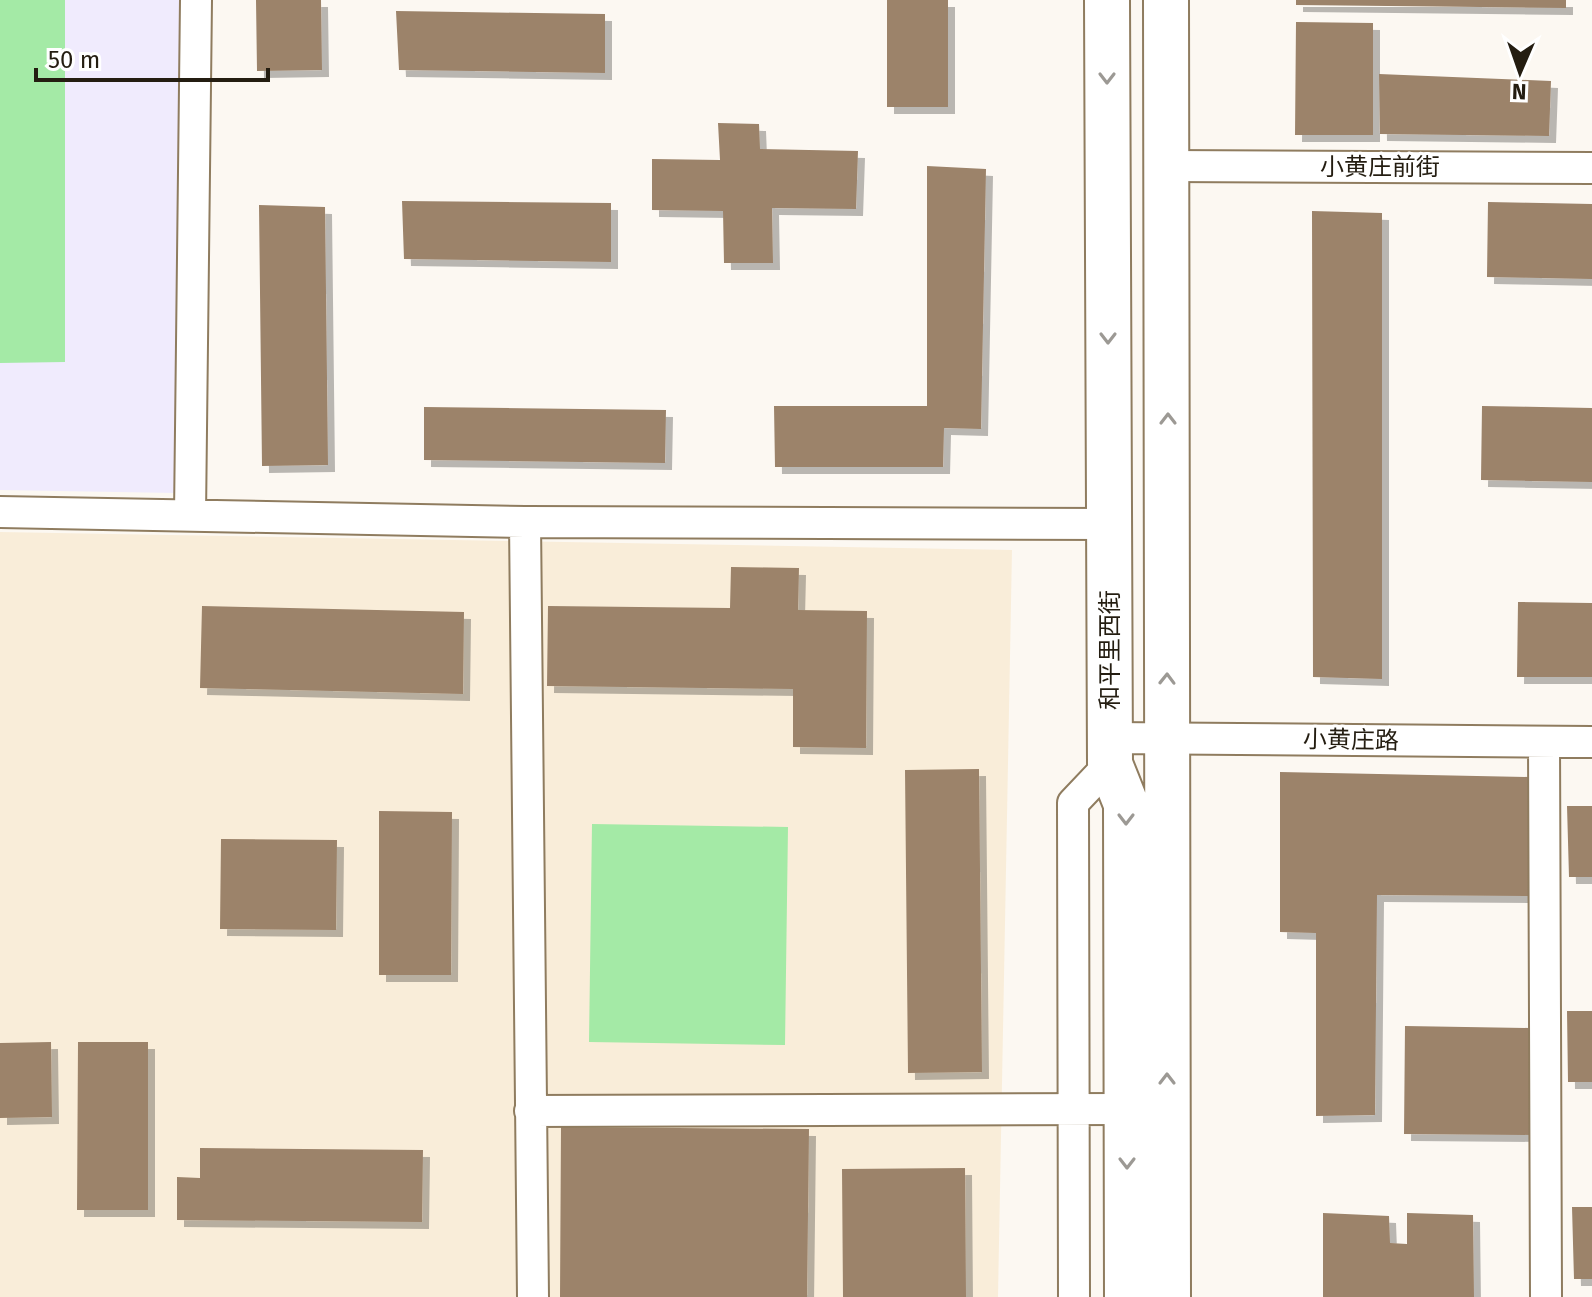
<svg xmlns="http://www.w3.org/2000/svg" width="1592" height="1297" font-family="'Fira Sans','Noto Sans SC',sans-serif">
<defs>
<filter id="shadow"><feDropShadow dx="7" dy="7" stdDeviation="0" flood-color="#0004"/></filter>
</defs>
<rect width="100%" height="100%" fill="#fcf8f2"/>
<!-- commercial -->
<path fill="#f9edd9" d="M0 532 1012 550 998 1297H0Z"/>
<!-- education -->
<path fill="#f0ebfd" d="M0 0H180L175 493 0 490Z"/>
<!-- green -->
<path fill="#a4eaa6" d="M0 0H65V362L0 363Z
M592 824 788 827 785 1045 589 1042Z"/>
<!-- building -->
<path fill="#9c836a" filter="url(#shadow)" d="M256 0H321L322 70 257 71Z
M887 0H948V107H887Z
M1296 0H1566V8L1296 5Z
M396 11 605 14V73L399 70Z
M1296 22 1373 23V135H1295Z
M1379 74 1551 81 1549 136 1380 134Z
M718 123 759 124 760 149 858 151 856 209 772 208 773 263H724L723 211 652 210V159L720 160Z
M927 166 986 169 981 429 944 428 943 467H775L774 406H927Z
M402 201 611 203V262L404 259Z
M1488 202 1592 204V279L1487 277Z
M259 205 325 207 328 465 262 466Z
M1312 211 1382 213V679L1313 677Z
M1482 406 1592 408V482L1481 480Z
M424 407 666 410 665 463 424 460Z
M731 567 799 568 798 610 867 611 866 748 793 747V689L547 686 548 606 730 608Z
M1518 602 1592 603V677H1517Z
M202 606 464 612 463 694 200 688Z
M979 769 982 1072 908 1073 905 770Z
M1280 772 1532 777 1531 896 1377 895 1375 1115 1316 1116V933L1280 932Z
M1567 806H1592V877H1569Z
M379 811 452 812 451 975H379Z
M221 839 337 840 336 930 220 929Z
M1567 1011H1592V1082H1568Z
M1405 1026 1531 1028 1533 1135 1404 1134Z
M51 1042 52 1117 0 1118V1043Z
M78 1042H148V1210H77Z
M561 1127 809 1129 807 1297H560Z
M200 1148 423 1150 422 1222 177 1220V1177L200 1178Z
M965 1168 966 1297H843L842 1169Z
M1572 1207H1592V1279H1574Z
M1323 1213 1389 1216 1390 1243 1407 1244V1213L1473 1215 1474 1297H1323Z"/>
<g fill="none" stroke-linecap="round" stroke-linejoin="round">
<defs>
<path id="minor" d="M1168 166 1592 168
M0 512 525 522 1110 524
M190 515 196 0
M525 522 533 1297
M1110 738 1592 742
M1544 742 1546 1297
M530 1111 1127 1109
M1074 1297 1073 803 1110 764"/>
<path id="primary" d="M1107 0 1110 764 1126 804 1127 1297
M1166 0 1168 1297"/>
</defs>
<!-- minor casing -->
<use href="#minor" stroke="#8f7c5f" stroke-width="34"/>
<!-- primary casing -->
<use href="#primary" stroke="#8f7c5f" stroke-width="48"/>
<!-- minor -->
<use href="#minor" stroke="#fff" stroke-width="30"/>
<!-- primary -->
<use href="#primary" stroke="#fff" stroke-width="44"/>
</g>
<!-- one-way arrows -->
<defs><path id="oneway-chevron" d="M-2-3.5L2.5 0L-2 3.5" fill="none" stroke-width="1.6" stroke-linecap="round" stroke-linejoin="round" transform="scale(2)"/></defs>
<g stroke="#9c9994">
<use href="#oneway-chevron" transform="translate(1107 78) rotate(90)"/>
<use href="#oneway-chevron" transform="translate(1108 338) rotate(90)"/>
<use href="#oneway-chevron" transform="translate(1168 419) rotate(-90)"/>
<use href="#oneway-chevron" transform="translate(1167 679) rotate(-89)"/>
<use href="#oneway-chevron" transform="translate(1126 819) rotate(90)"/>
<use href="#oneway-chevron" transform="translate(1167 1079) rotate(-90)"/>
<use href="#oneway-chevron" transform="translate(1127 1163) rotate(90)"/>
</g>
<g text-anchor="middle" stroke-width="6" stroke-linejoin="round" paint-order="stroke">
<!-- street labels -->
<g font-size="24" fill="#241d11" stroke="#fff">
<text x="1380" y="175">小黄庄前街</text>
<text transform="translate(1110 650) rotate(-90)" y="8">和平里西街</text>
<text transform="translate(1351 740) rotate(1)" y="8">小黄庄路</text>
</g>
</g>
<!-- north arrow -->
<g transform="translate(1520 72) rotate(182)" stroke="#ffffff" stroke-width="6" paint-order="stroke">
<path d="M0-6L14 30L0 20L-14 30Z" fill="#241d11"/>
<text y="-12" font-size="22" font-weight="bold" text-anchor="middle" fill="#241d11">N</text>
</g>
<!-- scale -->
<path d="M36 68v12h232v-12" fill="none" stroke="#241d11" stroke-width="4"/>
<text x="48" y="68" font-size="24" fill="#241d11" stroke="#ffffff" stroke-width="6" paint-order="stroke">50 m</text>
</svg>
